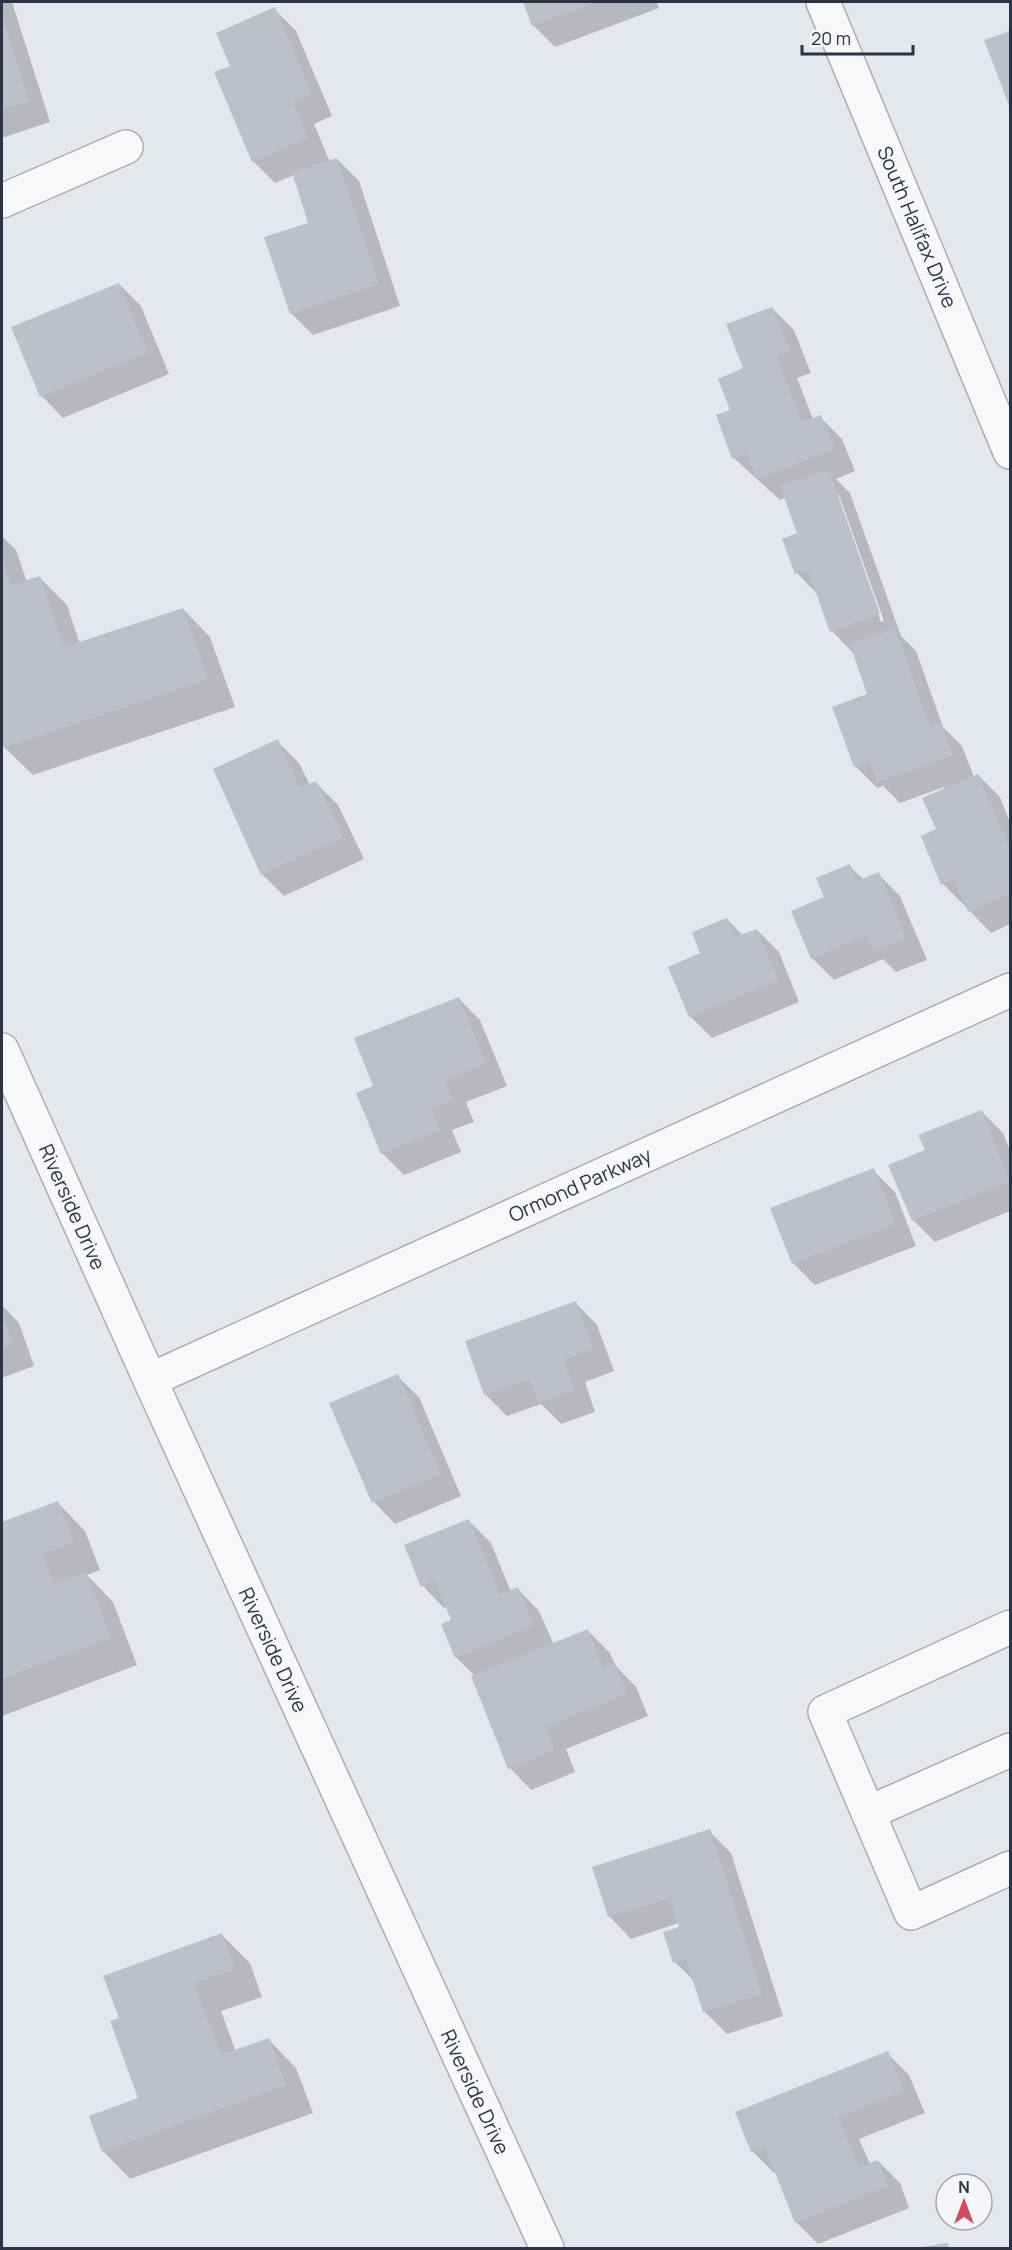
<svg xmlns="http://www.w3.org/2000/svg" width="1012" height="2250" font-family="Manrope,sans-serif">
<rect width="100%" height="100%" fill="#e4e7ec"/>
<!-- shadow -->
<path fill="#0003" fill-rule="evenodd" d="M2 2H12L50 122 2 138Z
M524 2H657L659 8 555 47 533 25Z
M274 9 296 31 332 116 314 124 330 162 337 159 359 181 400 306 313 335 291 313 310 223 294 175 275 183 253 161 232 66Z
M1010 32V104L986 41Z
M119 284 141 306 169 374 63 418 42 396 13 328Z
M772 308 794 330 811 373 797 378 813 419 820 417 842 439 855 471 836 479 850 493 901 636 916 651 943 727 962 746 974 777 978 775 1000 797 1010 823V924L991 933 970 911 967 905 965 906 943 884 938 830 944 787 900 803 883 786 877 788 855 766 869 695 853 653 832 631 818 595 797 573 799 534 786 498 780 500 734 458 732 410 745 369ZM836 495H839L884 621 881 622Z
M2 536 16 550 27 582 39 577 67 605 80 644 183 609 210 637 235 707 33 775 5 748 2 737Z
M277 741 299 763 310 785 316 783 338 805 364 859 284 896 262 874Z
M849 866 864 880 878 874 900 896 927 960 896 972 883 959 834 980 812 958 826 898Z
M727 919 743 936 757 930 779 952 799 1002 712 1038 690 1016 702 954Z
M459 999 480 1020 507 1086 466 1102 474 1122 452 1130 461 1152 404 1175 382 1153 375 1087Z
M981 1111 1003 1133 1010 1151V1211L935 1242 913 1220 927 1151Z
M873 1170 895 1192 916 1246 815 1285 793 1263Z
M576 1303 597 1325 614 1371 585 1382 595 1412 561 1424 541 1404 507 1416 485 1394Z
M2 1305 19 1323 34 1366 2 1378Z
M397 1376 419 1397 461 1496 395 1524 374 1502Z
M58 1503 85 1531 100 1570 87 1575 113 1602 137 1665 2 1716V1524Z
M469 1521 491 1543 511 1592 518 1589 539 1611 554 1645 588 1631 610 1653 615 1665 636 1687 648 1716 566 1749 575 1772 531 1790 510 1768 475 1676 456 1657 453 1621 447 1607 444 1608 423 1586Z
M709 1831 731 1853 783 2016 727 2034 705 2012 696 1983 675 1962 681 1928 679 1923 631 1939 610 1917 594 1868Z
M222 1935 250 1963 262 1997 221 2011 236 2052 269 2040 296 2068 313 2113 130 2179 103 2151 140 2099 121 2019Z
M887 2053 909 2075 925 2113 859 2139 870 2164 878 2161 900 2183 909 2208 818 2244 796 2222 776 2172 774 2173 752 2151Z"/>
<!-- building -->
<path fill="#bbc0ca" d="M523 2H596L532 26Z
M275 7 312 94 293 102 308 138 252 162 214 72 230 66 216 33Z
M2 14 29 101 2 109Z
M1010 31V108L984 40Z
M337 158 379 284 290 314 264 237 308 223 292 172Z
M119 283 148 352 40 397 11 327Z
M772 307 790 351 776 356 802 422 821 415 835 449 757 479 746 454 732 459 716 415 730 410 718 379 743 368 726 324Z
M829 470 880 614 830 632 808 570 795 574 782 539 797 533 780 486Z
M2 558 11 585 40 576 64 647 183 608 208 679 4 748 2 742Z
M895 628 930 727 941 723 953 755 877 782 870 761 854 767 832 707 867 694 850 644Z
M278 739 300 788 316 781 343 837 261 875 213 769Z
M978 774 1010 849V893L968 912 954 879 941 885 921 836 936 829 922 798Z
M850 864 857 881 879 872 906 938 873 951 867 935 811 959 791 911 824 897 816 878Z
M727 918 735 937 757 929 779 980 689 1017 668 967 700 953 692 932Z
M459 997 486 1064 445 1080 453 1100 431 1108 440 1130 381 1154 356 1093 373 1086 354 1038Z
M982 1110 1010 1181 912 1221 888 1165 925 1150 918 1135Z
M874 1168 895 1224 792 1264 770 1208Z
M576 1301 593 1349 564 1360 574 1390 538 1403 529 1379 484 1395 465 1341Z
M2 1312 13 1344 2 1349Z
M398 1374 441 1474 372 1503 329 1403Z
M58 1501 74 1542 42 1554 54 1584 86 1572 111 1637 2 1679V1522Z
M469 1519 500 1594 518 1587 534 1625 455 1658 441 1624 451 1620 435 1581 421 1587 404 1545Z
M588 1629 603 1668 615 1663 627 1694 545 1727 555 1750 508 1769 471 1676Z
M710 1829 762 1994 703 2012 686 1959 673 1963 663 1932 679 1927 670 1898 608 1917 592 1867Z
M222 1933 235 1969 194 1983 221 2055 269 2038 286 2085 102 2152 89 2116 138 2098 110 2021 119 2018 103 1976Z
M888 2051 904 2091 838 2117 859 2167 878 2160 888 2186 795 2223 765 2147 751 2152 735 2112Z
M948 2243 949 2248H922V2247Z"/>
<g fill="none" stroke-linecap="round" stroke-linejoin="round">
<defs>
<path id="minor" d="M823 2 1010 452
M2 201 126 147
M2 1050 150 1380 547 2248
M150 1380 1010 990
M1010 1627 825 1712 911 1913 1010 1868
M868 1813 1010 1750"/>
</defs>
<!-- minor casing -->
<use href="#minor" stroke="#a9aeb7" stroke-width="36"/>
<!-- minor -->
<use href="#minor" stroke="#f7f8fa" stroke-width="33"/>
</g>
<g text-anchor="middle" stroke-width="4.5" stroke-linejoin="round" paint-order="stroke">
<!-- street labels -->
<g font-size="20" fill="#2b3445" stroke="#f4f6f9">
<text transform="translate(917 227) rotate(67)" y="7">South Halifax Drive</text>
<text transform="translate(580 1185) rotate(-24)" y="7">Ormond Parkway</text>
<text transform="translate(72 1207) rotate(66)" y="7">Riverside Drive</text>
<text transform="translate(273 1650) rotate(65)" y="7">Riverside Drive</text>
<text transform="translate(475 2092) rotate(65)" y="7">Riverside Drive</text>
</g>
</g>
<!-- border -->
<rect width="1012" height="2250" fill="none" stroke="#2b3445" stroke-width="6"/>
<!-- north arrow -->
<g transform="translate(964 2202)"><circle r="28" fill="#f4f6f9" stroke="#a4a8b1" stroke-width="1.5"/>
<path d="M0-4.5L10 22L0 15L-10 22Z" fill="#d1495b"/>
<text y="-9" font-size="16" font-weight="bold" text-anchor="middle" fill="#2b3445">N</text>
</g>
<!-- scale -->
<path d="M802 45v9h111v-9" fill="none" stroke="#2b3445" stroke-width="3"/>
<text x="811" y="45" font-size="18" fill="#2b3445" stroke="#f4f6f9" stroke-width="4.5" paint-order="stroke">20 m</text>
</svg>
